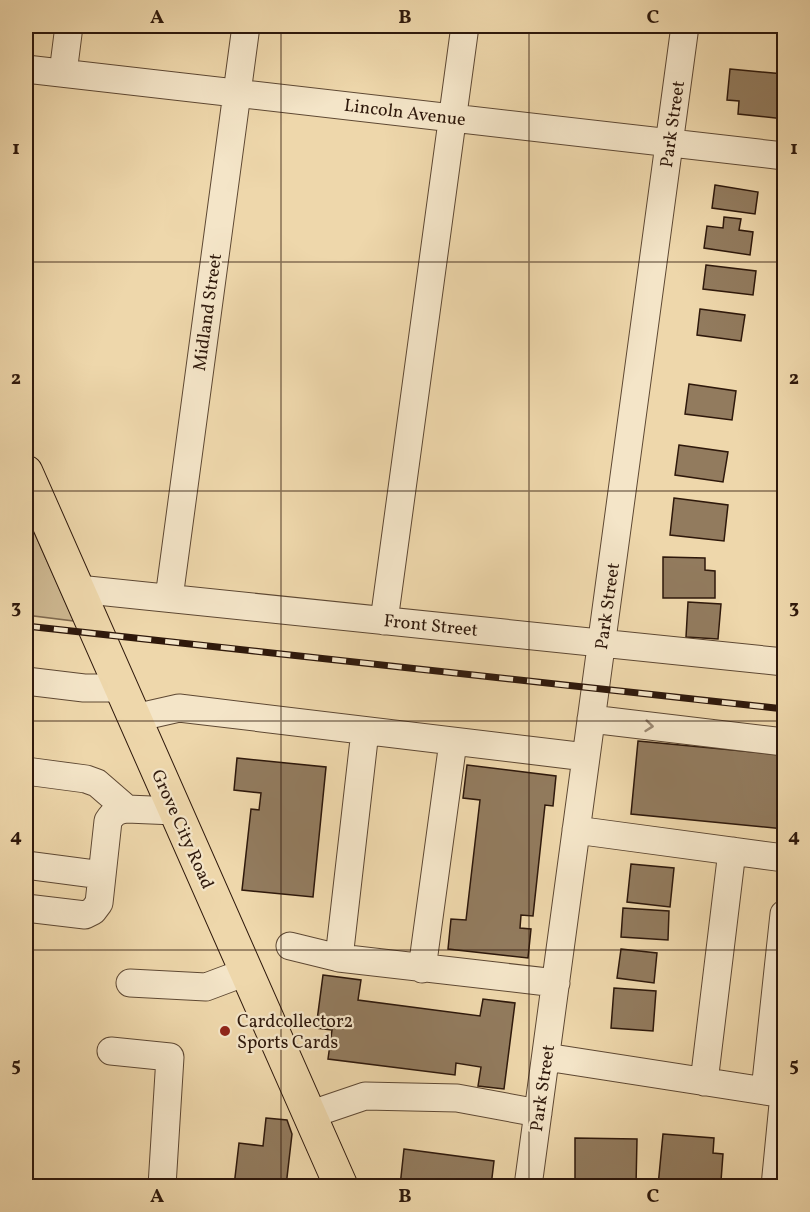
<svg xmlns="http://www.w3.org/2000/svg" width="810" height="1212" font-family="Vollkorn,serif">
<rect width="100%" height="100%" fill="#eed7ab"/>
<filter id="stains"><feTurbulence type="fractalNoise" baseFrequency=".00333" numOctaves="4"/><feColorMatrix values="0 0 0 0 .2 0 0 0 0 .09 0 0 0 0 .02 0 0 0 .5 -.17"/></filter>
<radialGradient id="worn" r=".72"><stop offset=".6" stop-color="#630" stop-opacity="0"/><stop offset="1" stop-color="#630" stop-opacity=".3"/></radialGradient>
<!-- green -->
<path fill="#cdb790" stroke="#7e684e" stroke-width="1.5" d="M26 514 74 621 26 615Z"/>
<!-- building -->
<path fill="#927b5e" stroke="#2e180b" stroke-width="1.5" d="M730 69 784 74V119L738 114 739 101 727 100Z
M715 185 758 192 755 214 712 208Z
M724 217 741 219 739 230 753 232 750 255 704 248 707 226 723 228Z
M706 265 756 271 753 295 703 289Z
M700 309 745 315 741 341 697 335Z
M689 384 736 391 732 420 685 414Z
M679 445 728 452 723 482 675 475Z
M674 498 728 505 724 541 670 535Z
M663 557 705 558V570L715 571V598H663Z
M782 567H784V629H779Z
M688 602 721 604 718 639 686 637Z
M638 741 784 755V829L631 814Z
M237 758 326 767 313 897 242 890 251 809 259 810 261 793 234 790Z
M467 765 556 776 553 806 545 805 533 916 521 915 520 928 531 929 528 958 448 949 451 919 466 920 480 800 463 798Z
M631 864 674 868 670 907 627 902Z
M623 908 669 911 668 940 621 937Z
M621 949 657 953 654 983 617 978Z
M323 975 361 980 358 1000 480 1016 483 999 515 1003 504 1089 478 1086 481 1067 456 1063 455 1075 328 1059 332 1030 316 1028Z
M614 988 656 991 653 1031 611 1028Z
M266 1118 287 1120 292 1134 286 1186H234L239 1143 263 1146Z
M663 1134 714 1138 713 1153 723 1154 721 1181 761 1185V1186H658Z
M575 1138 637 1139 636 1186 575 1184Z
M404 1149 494 1161 491 1186H400Z"/>
<g fill="none" stroke-linecap="round" stroke-linejoin="round">
<defs>
<path id="minor" d="M26 69 784 156
M63 73 69 26
M78 589 784 662
M169 598 246 26
M384 621 465 26
M26 681 84 688H121
M135 718 179 708 586 757
M591 719 784 742
M365 731 339 958 556 983
M26 771 86 779 97 783 127 809
M576 830 784 858
M26 865 102 875
M26 908 85 915 93 911 99 903 108 821C113 813 117 810 127 809L175 811
M290 946 339 958
M422 969 453 742
M130 983 206 987 246 972
M111 1051 170 1057 162 1186
M546 1057 784 1094
M704 1082 732 851
M765 1091 784 914
M309 1115 365 1096 457 1098 538 1113
M528 1186 685 26
M775 1186 784 1094"/>
<path id="major" d="M26 472 341 1186"/>
</defs>
<!-- minor casing -->
<use href="#minor" stroke="#5e4833" stroke-width="29"/>
<!-- major casing -->
<use href="#major" stroke="#2e180b" stroke-width="35"/>
<!-- minor -->
<use href="#minor" stroke="#f4e5c8" stroke-width="27"/>
<!-- major -->
<use href="#major" stroke="#eed7ab" stroke-width="33"/>
<defs>
<path id="rail" d="M26 626 784 709"/>
</defs>
<!-- rail casing -->
<use href="#rail" stroke="#2e180b" stroke-width="7"/>
<!-- rail -->
<use href="#rail" stroke="#f4e5c8" stroke-width="4.5" stroke-dasharray="14" stroke-linecap="butt"/>
</g>
<!-- one-way arrows -->
<defs><path id="oneway-chevron" d="M-2-3.5L2.5 0L-2 3.5" fill="none" stroke-width="1.6" stroke-linecap="round" stroke-linejoin="round" transform="scale(1.5)"/></defs>
<use stroke="#9b8973" href="#oneway-chevron" transform="translate(649 726) rotate(6)"/>
<!-- grid -->
<path fill="none" stroke="#2e180b" stroke-width="1.5" stroke-opacity="0.55" d="M281 26V1186M529 26V1186M26 262H784M26 491H784M26 721H784M26 950H784"/>
<!-- markers -->
<circle fill="#8f2418" stroke="#f4e5c8" stroke-width="2" cx="225" cy="1031" r="6"/>
<g text-anchor="middle" stroke-width="4.5" stroke-linejoin="round" paint-order="stroke">
<!-- street labels -->
<g font-size="18" fill="#2e180b" stroke="#f4e5c8">
<text transform="translate(405 112) rotate(7)" y="6">Lincoln Avenue</text>
<text transform="translate(672 124) rotate(-82)" y="6">Park Street</text>
<text transform="translate(207 312) rotate(-82)" y="6">Midland Street</text>
<text transform="translate(607 606) rotate(-82)" y="6">Park Street</text>
<text transform="translate(431 625) rotate(6)" y="6">Front Street</text>
<text transform="translate(183 829) rotate(66)" y="6">Grove City Road</text>
<text transform="translate(542 1088) rotate(-82)" y="6">Park Street</text>
</g>
<!-- poi labels -->
<g font-size="18" fill="#2e180b" stroke="#f4e5c8" text-anchor="start">
<text x="237" y="1027">Cardcollector2<tspan x="237" dy="21">Sports Cards</tspan></text>
</g>
</g>
<!-- margin -->
<rect width="810" height="1212" fill="none" stroke="#eed7ab" stroke-width="66"/>
<rect x="33" y="33" width="744" height="1146" fill="none" stroke="#2e180b" stroke-width="2"/>
<g font-size="20" text-anchor="middle" font-weight="bold" fill="#2e180b">
<text x="157" y="23">A</text>
<text x="405" y="23">B</text>
<text x="653" y="23">C</text>
<text x="16" y="154">1</text>
<text x="794" y="154">1</text>
<text x="16" y="384">2</text>
<text x="794" y="384">2</text>
<text x="16" y="613">3</text>
<text x="794" y="613">3</text>
<text x="16" y="842">4</text>
<text x="794" y="842">4</text>
<text x="16" y="1071">5</text>
<text x="794" y="1071">5</text>
<text x="157" y="1202">A</text>
<text x="405" y="1202">B</text>
<text x="653" y="1202">C</text>
</g>
<rect width="100%" height="100%" filter="url(#stains)"/>
<rect width="100%" height="100%" fill="url(#worn)"/>
</svg>
